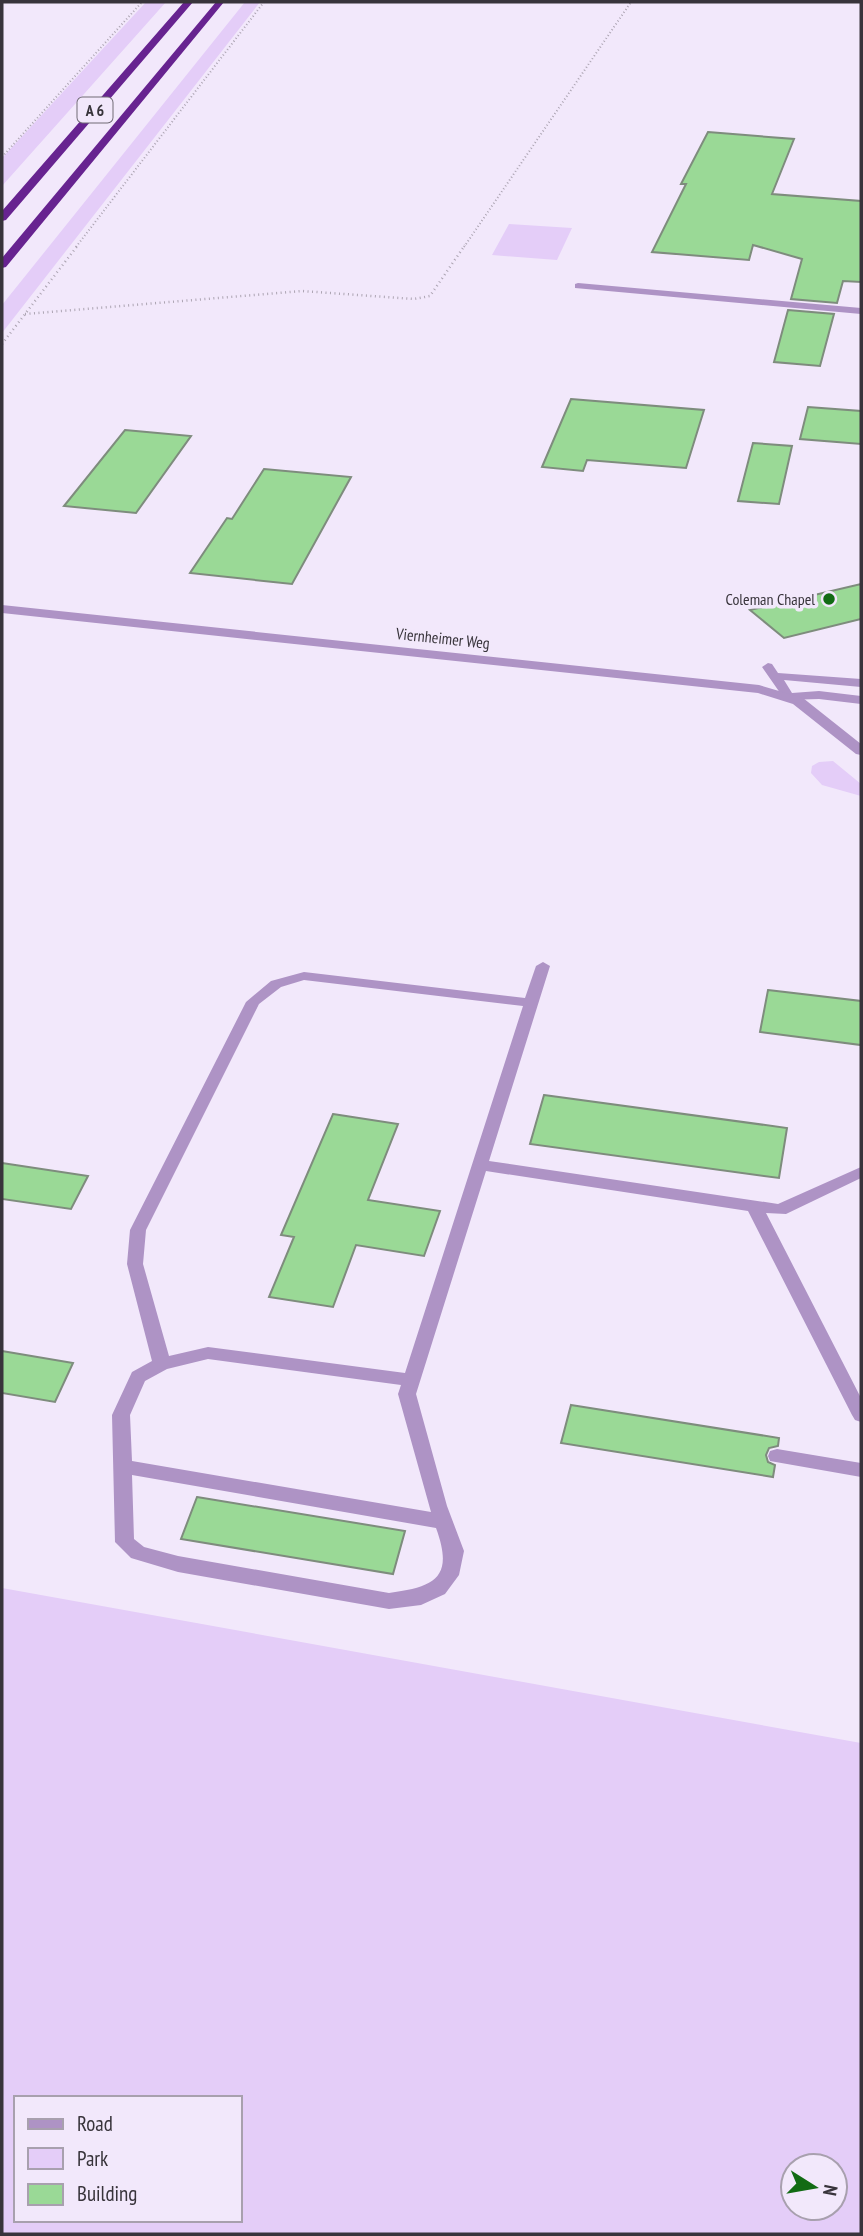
<svg xmlns="http://www.w3.org/2000/svg" width="863" height="2236" font-family="'PT Sans Narrow',sans-serif">
<rect width="100%" height="100%" fill="#f2e8fb"/>
<!-- green -->
<path fill="#e4cdf8" fill-rule="evenodd" d="M146 2H166L2 186V158Z
M245 2H260L2 333V305Z
M509 224 572 228 557 260 492 255Z
M833 761 861 784V796L822 785 811 773 812 766 819 762Z
M2 1588 861 1743V2234H2ZM16 2098H240V2220H16ZM835 2166V2208H793V2166Z"/>
<!-- building -->
<path fill="#9ad996" stroke="#7e8c7d" stroke-width="2" d="M708 132 794 139 772 194 861 201V282L843 281 837 303 791 299 802 259 753 245 749 260 652 252 686 184H681Z
M788 310 834 314 820 366 774 362Z
M571 399 704 410 686 468 587 460 583 471 542 467Z
M808 407 861 411V444L800 439Z
M125 430 191 436 136 513 64 506Z
M753 443 792 446 779 504 738 501Z
M264 469 351 477 292 584 190 573 227 518 232 519Z
M861 584V619L784 638 750 610Z
M768 990 861 1001V1045L760 1032Z
M544 1095 787 1128 779 1178 530 1144Z
M333 1114 398 1124 368 1200 440 1211 424 1256 356 1245 333 1307 269 1297 294 1237 281 1235Z
M2 1163 88 1176 71 1209 2 1199Z
M2 1351 73 1363 55 1402 2 1393Z
M571 1405 779 1438 778 1446 769 1448 766 1455 768 1462 775 1465 773 1477 561 1443Z
M197 1497 405 1531 393 1574 181 1539Z"/>
<g fill="none" stroke-linecap="round" stroke-linejoin="round">
<!-- path-far1 -->
<path stroke="#aca4b2" stroke-width="2" stroke-dasharray="1 2.5" stroke-linecap="butt" d="M2 157 142 2
M76 247 264 2
M464 247 631 2"/>
<!-- path -->
<path stroke="#aca4b2" stroke-width="2.5" stroke-dasharray="1 3.5" stroke-linecap="butt" d="M25 314 302 291 414 299 430 296 465 245
M2 344 78 245"/>
<!-- service -->
<path fill="#ae93c5" fill-rule="evenodd" d="M578 283 861 308V314L575 288V284Z
M768 663 772 664 778 673 861 679V687L784 680 792 693 819 691 861 696V704L819 699 785 700 762 667Z
M543 962 550 966 489 1161 778 1204 861 1167V1178L786 1214 766 1213 861 1398V1422L855 1420 852 1415 748 1211 486 1171 416 1394 447 1506 464 1551 459 1575 445 1594 421 1605 389 1609 178 1572 131 1558 115 1542 112 1415 132 1372 152 1361 127 1264 130 1230 246 1002 271 981 304 972 525 998 536 966ZM304 980 523 1006 405 1373 208 1347 169 1356 143 1264 146 1230 259 1004 281 987ZM208 1359 401 1385 398 1394 431 1512 132 1461 130 1415 145 1381 167 1369ZM132 1475 436 1528C454 1577 436 1587 389 1593L178 1556 144 1547 134 1539Z
M777 1449 861 1463V1477L770 1461 768 1456 770 1451Z"/>
<!-- tertiary -->
<path fill="#ae93c5" fill-rule="evenodd" d="M2 605 759 685 803 698 861 744V755L856 754 793 704 758 693 2 613Z"/>
<!-- motorway -->
<path fill="#672390" fill-rule="evenodd" d="M184 2H193L6 220 2 221V211Z
M216 2H224L6 267 2 268V258Z"/>
</g>
<!-- markers -->
<circle fill="#126b14" stroke="#f2e8fb" stroke-width="2.5" cx="829" cy="599" r="7"/>
<g text-anchor="middle" stroke-width="7" stroke-linejoin="round" paint-order="stroke">
<!-- shield labels -->
<rect fill="#f2e8fb" stroke="#706a75" stroke-width="2" x="77.5" y="97.5" width="35" height="25" rx="5"/>
<g font-size="16" font-weight="bold" fill="#38343b">
<text x="95" y="116">A 6</text>
</g>
<!-- far-poi labels -->
<g font-size="16" fill="#38343b" stroke="#f2e8fb" text-anchor="end">
<text x="815" y="605">Coleman Chapel</text>
</g>
<!-- far-street labels -->
<g font-size="16" fill="#38343b" stroke="#f2e8fb">
<text transform="translate(443 638) rotate(6)" y="6">Viernheimer Weg</text>
</g>
</g>
<!-- border -->
<rect width="863" height="2236" fill="none" stroke="#38343b" stroke-width="7"/>
<!-- legend -->
<rect x="14" y="2096" width="228" height="126" fill="#f2e8fb" stroke="#a8a0ae" stroke-width="2"/>
<rect x="28" y="2119" width="35" height="10" fill="#ae93c5" stroke="#a8a0ae" stroke-width="2"/>
<text x="77" y="2131" font-size="21" fill="#38343b">Road</text>
<rect x="28" y="2148" width="35" height="21" fill="#e4cdf8" stroke="#a8a0ae" stroke-width="2"/>
<text x="77" y="2166" font-size="21" fill="#38343b">Park</text>
<rect x="28" y="2184" width="35" height="21" fill="#9ad996" stroke="#a8a0ae" stroke-width="2"/>
<text x="77" y="2201" font-size="21" fill="#38343b">Building</text>
<!-- north arrow -->
<g transform="translate(814 2187) rotate(101)"><circle r="33" fill="#f2e8fb" stroke="#a8a0ae" stroke-width="2"/>
<path d="M0-5L12 26L0 18L-12 26Z" fill="#126b14"/>
<text y="-10" font-size="19" font-weight="bold" text-anchor="middle" fill="#38343b">N</text>
</g>
</svg>
